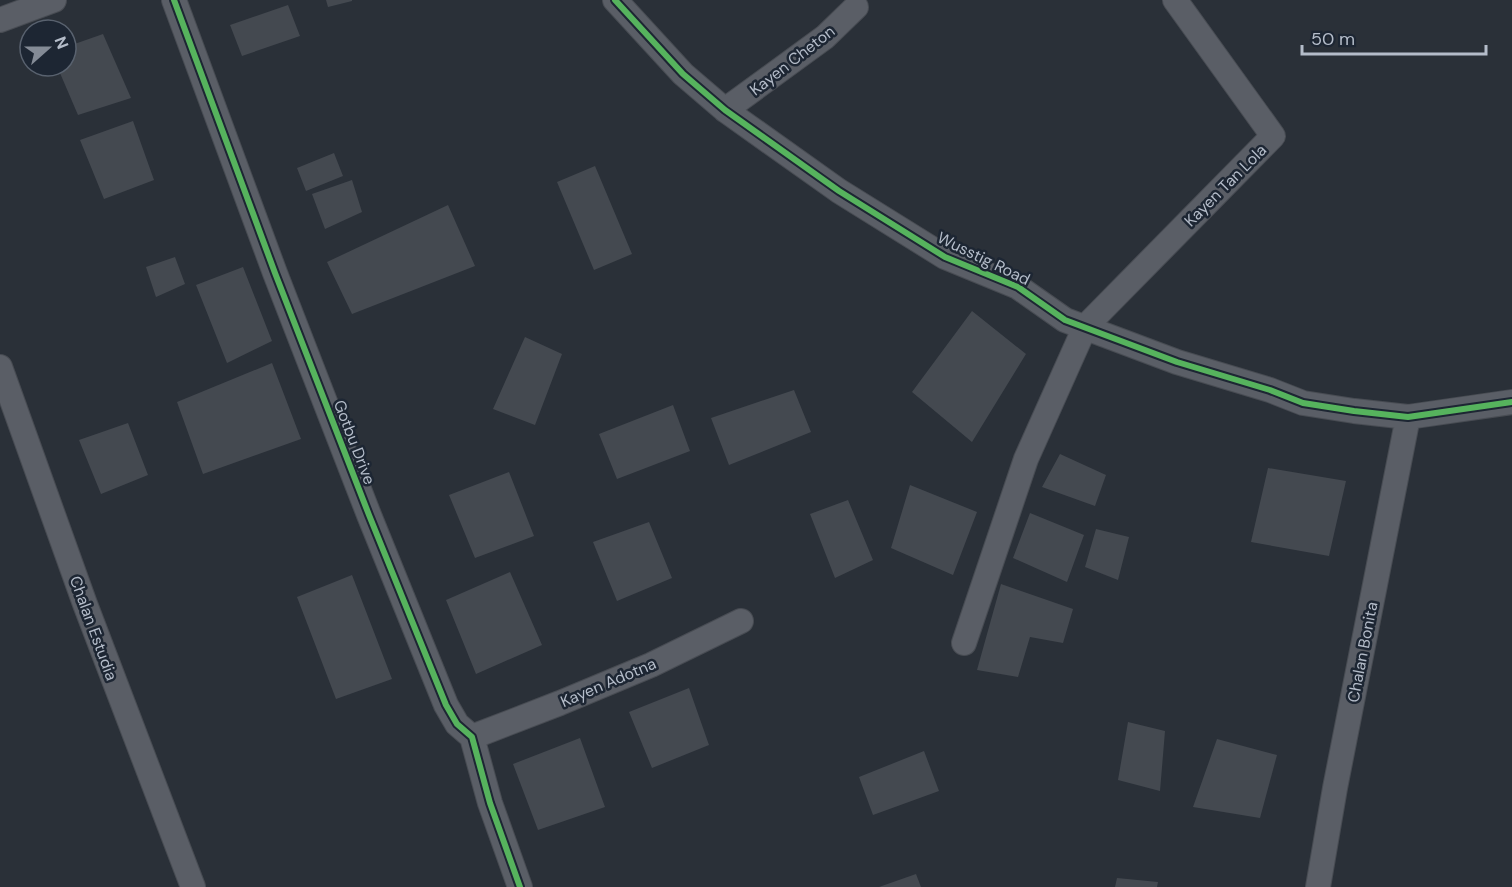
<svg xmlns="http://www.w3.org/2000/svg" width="1512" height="887" font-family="'DM Sans',sans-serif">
<rect width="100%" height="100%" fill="#2a3038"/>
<!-- building -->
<path fill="#444950" d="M326 0H352V1L328 7Z
M288 5 300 36 242 56 230 25Z
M103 34 131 98 78 115 57 66H66V47Z
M133 121 154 180 104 199 80 140Z
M334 153 343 176 306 191 297 168Z
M595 166 632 254 594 270 557 182Z
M352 180 362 212 325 229 312 194Z
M448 205 475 266 352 314 327 262Z
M175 257 185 284 156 297 146 267Z
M243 267 272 341 227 363 196 285Z
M972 311 1026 354 972 442 912 392Z
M525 337 562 354 535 425 493 409Z
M272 363 301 439 203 474 177 402Z
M794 390 811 432 729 465 711 418Z
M673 405 690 451 617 479 599 434Z
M128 423 148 475 101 494 79 440Z
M1060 454 1106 475 1095 506 1042 487Z
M1268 468 1346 481 1329 556 1251 542Z
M509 472 534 536 475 558 449 495Z
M910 485 977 512 953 575 891 548Z
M848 500 873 560 835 578 810 514Z
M1030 513 1084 535 1067 582 1013 558Z
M649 522 672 578 617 601 593 542Z
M1096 529 1129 537 1118 580 1085 567Z
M510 572 542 645 476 674 446 600Z
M352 575 392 679 336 699 297 597Z
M1001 584 1073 609 1063 643 1030 637 1018 677 977 670Z
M689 688 709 745 652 768 629 712Z
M1128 722 1165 731 1160 791 1118 780Z
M580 738 605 807 538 830 513 764Z
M1217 739 1277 755 1260 818 1193 807Z
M924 751 939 791 873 815 859 777Z
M916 874 921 887H879Z
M1117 878 1158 882 1157 887H1115Z"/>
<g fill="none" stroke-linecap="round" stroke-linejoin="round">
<defs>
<path id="minor" d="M174 0 275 273 369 515 446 705 457 724 472 737 490 803 520 887
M615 0 683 74 725 110 839 191 945 257 1018 287 1065 320 1177 362 1270 390 1303 403 1354 411 1408 417 1512 402
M0 20 54 0
M725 110 825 37 856 7
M0 367 85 604 193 887
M964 643 1026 459 1085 327 1273 136 1175 0
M472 737 560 703 651 665 741 621
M1318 887 1335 788 1408 417"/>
</defs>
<!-- minor casing -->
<use href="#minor" stroke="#484c53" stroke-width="26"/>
<!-- minor -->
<use href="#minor" stroke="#5a5e66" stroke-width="24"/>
<defs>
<path id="cycleway" d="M174 0 275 273 369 515 446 705 457 724 472 737 490 803 520 887
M615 0 683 74 725 110 839 191 945 257 1018 287 1065 320 1177 362 1270 390 1303 403 1354 411 1408 417 1512 402"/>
</defs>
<!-- cycleway casing -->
<use href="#cycleway" stroke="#1d2633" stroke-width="10"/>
<!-- cycleway -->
<use href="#cycleway" stroke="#56b35d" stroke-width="6"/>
</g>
<g text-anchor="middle" stroke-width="5" stroke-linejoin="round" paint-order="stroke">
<!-- street labels -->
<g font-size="16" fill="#b4bcc9" stroke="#1d2633">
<text transform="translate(792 60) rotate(-38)" y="6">Kayen Cheton</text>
<text transform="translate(1225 185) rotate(-45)" y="6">Kayen Tan Lola</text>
<text transform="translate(984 258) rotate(26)" y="6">Wusstig Road</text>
<text transform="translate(355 442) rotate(69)" y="6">Gotbu Drive</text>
<text transform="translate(94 628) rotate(70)" y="6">Chalan Estudia</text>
<text transform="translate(1362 652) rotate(-79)" y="6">Chalan Bonita</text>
<text transform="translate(608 682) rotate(-23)" y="6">Kayen Adotna</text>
</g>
</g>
<!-- north arrow -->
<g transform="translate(48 48) rotate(69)"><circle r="28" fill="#1d2633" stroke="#59626f" stroke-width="1.5"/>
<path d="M0-4.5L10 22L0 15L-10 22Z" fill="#848b96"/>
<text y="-9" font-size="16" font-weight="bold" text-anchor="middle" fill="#b4bcc9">N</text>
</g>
<!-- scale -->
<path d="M1302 45v9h184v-9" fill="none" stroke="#b4bcc9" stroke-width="3"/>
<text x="1311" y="45" font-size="18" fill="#b4bcc9" stroke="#1d2633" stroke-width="4.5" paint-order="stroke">50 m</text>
</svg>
